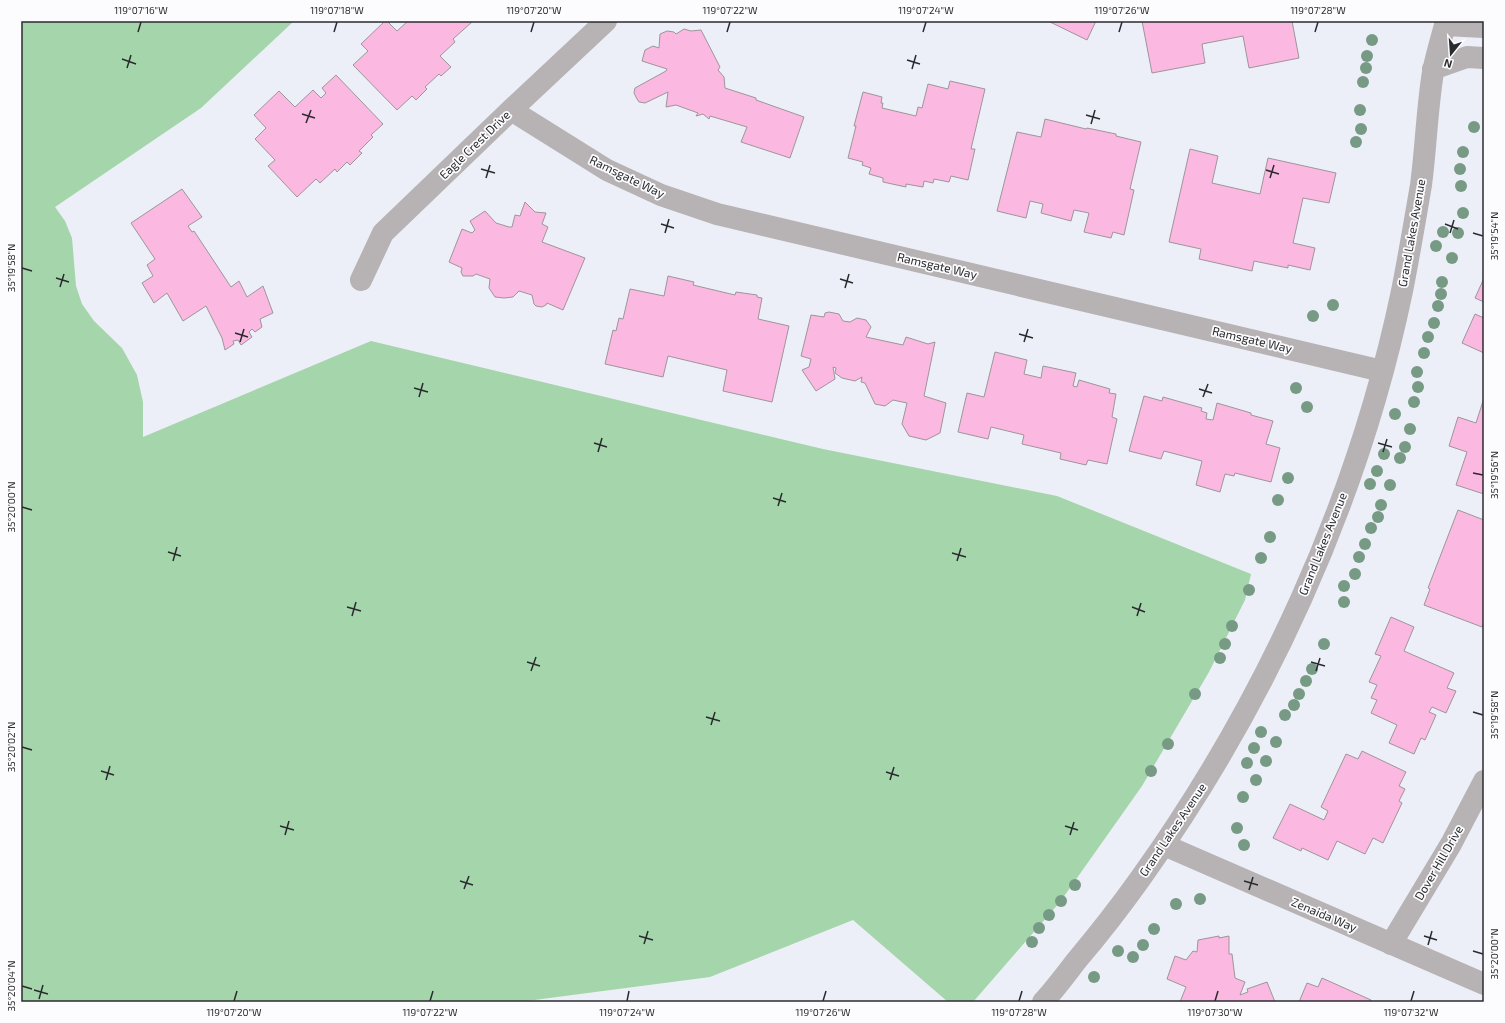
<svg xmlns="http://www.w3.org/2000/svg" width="1505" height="1023" font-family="'Exo 2',sans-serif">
<rect width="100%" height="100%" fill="#eceff7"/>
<!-- green -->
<path fill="#a5d5aa" d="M21 21H294L201 108 55 207 65 221 72 238 76 286 82 304 94 321 122 348 137 375 143 402V437L371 341 823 449 1057 496 1251 574 1245 600 1209 672 1142 786 1060 902 973 1002H948L853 920 710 977 519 1002H21Z"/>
<!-- building -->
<path fill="#fbb8e1" stroke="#9e959a" d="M385 21H387L397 31 408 21H471L472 22 453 39 455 42 440 56 451 67 441 76 439 74 425 87 427 89 416 100 412 96 397 110 353 65 368 51 361 44Z
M1048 21H1096L1087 40Z
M1142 21H1292L1299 58 1249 68 1243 36 1202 44 1205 63 1152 73Z
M684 29 691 31 701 30 720 67 718 70 724 77 725 88 756 98V100L804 117 790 158 741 142 747 127 710 116 709 119 703 114 696 116 698 113 676 105 666 107 668 92 645 103 639 102 637 99 634 93 635 88 666 71 667 69 642 61 645 50 653 46 659 48 660 34 667 31 674 32 676 34Z
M336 75 383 124 371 135 373 137 359 151 362 153 350 165 347 162 337 172 335 169 320 183 316 179 297 197 268 166 275 160 255 139 266 128 254 115 279 91 295 107 313 90 321 98 326 93 322 88Z
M950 81 985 89 971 149H975L968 180 951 176 949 182 934 179 933 183 924 181 923 187 906 184V187L883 182V178L869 174 871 168 862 165 863 162 848 158 856 126H854L863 92 882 97 881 103H883L882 108 916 116 918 107 922 108 928 84 948 89Z
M1045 119 1086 129 1087 128 1116 134V136L1141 142 1130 189 1134 190 1124 235 1113 232 1111 238 1084 232 1089 213 1074 210 1071 221 1041 213 1043 204 1030 201 1026 218 997 211 1017 132 1041 137Z
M1190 149 1218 156 1212 183 1260 194 1268 158 1336 173 1329 203 1303 198 1293 243 1315 248 1310 270 1288 265V268L1254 261 1252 271 1199 259 1201 249 1169 242Z
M182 189 202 217 188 226 192 232 194 231 231 287 239 281 247 297 263 286 273 313 260 319 262 327 255 332 252 329 249 332 252 337 241 345 238 340 233 341 234 344 225 350 222 338 206 306 183 321 167 293 154 303 142 283 153 276 147 265 155 259 131 223Z
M525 202 535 212 546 213 542 224 548 227 542 242 585 258 563 310 547 303 546 305 542 307 536 306 534 304 532 295 519 291 513 297 504 298 495 297 489 288 490 279 476 274 473 276H463L461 272 462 268 449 262 462 229 472 233 475 230 470 221 485 211 496 223 509 227H512L515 215 520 216Z
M668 276 694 282 693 285 735 295 736 292 757 295V297L762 298 758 319 789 326 772 402 723 391 727 370 668 356 663 377 605 364 613 330 616 331 619 318 623 319 630 289 664 296Z
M1484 278V302L1475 298Z
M829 312 839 314 843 321 850 322 857 318 866 320 871 327 866 337 903 345 906 337 928 344 935 342 924 396 946 403 940 433 926 440 909 436 902 424 907 403 893 400 885 406 875 404 865 383 861 382 862 377 855 381 842 378 835 373 836 368 833 367 835 379 816 391 802 370 809 367 811 359 801 356 811 315 824 317 825 313Z
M1475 314 1484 318V353L1462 343Z
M995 352 1027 360 1024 374 1041 378 1043 366 1076 373 1073 386 1077 387 1079 380 1110 389 1109 393 1116 394 1112 417 1117 419 1107 464 1088 460 1086 465 1060 459 1061 453 1022 444 1024 435 991 427 988 439 958 432 967 393 984 397Z
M1144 396 1162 401 1163 397 1202 408 1201 411 1207 413 1206 419 1213 420 1217 403 1251 413V415L1273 421 1266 444 1280 448 1271 482 1235 473 1234 476 1225 474 1220 492 1196 485 1202 461 1164 451 1161 459 1129 451Z
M1484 398V494L1456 485 1467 452 1449 446 1458 417 1476 423Z
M1458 510 1484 520V622L1482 627 1424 605 1430 589 1428 588Z
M1391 617 1414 627 1404 651 1454 673 1447 688 1456 691 1446 713 1432 707 1429 712 1436 715 1425 740 1421 738 1414 754 1389 743 1397 725 1371 713 1377 700 1371 698 1377 685 1369 682 1381 656 1375 654Z
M1362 751 1406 772 1399 786 1405 789 1399 801 1402 803 1383 843 1373 838 1365 854 1337 841 1328 860 1302 848 1301 851 1273 838 1290 804 1324 820 1328 811 1321 807 1346 754 1358 759Z
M1219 936V938L1229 936V954H1232L1235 978 1245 982 1240 995 1248 992 1247 989 1267 982 1275 1002H1180L1186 987 1167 979 1175 956 1186 960 1193 951 1197 952 1198 940Z
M1322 978 1371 1000 1370 1002H1299L1307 983 1318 987Z"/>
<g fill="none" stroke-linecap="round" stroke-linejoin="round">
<!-- minor -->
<path stroke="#b7b2b3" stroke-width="22" d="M511 110 607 170 661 195 717 214 1382 371
M361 280 383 233 511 110 606 21
M1164 845 1484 984
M1391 944 1451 844 1484 781"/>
<!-- tertiary -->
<path stroke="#b7b2b3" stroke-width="22" d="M1445 25 1484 27
M1433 69 1467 57 1484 58
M1043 1002C1055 989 1066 974 1077 960 1099 934 1120 907 1140 879 1265 704 1358 502 1402 291 1409 256 1415 220 1421 185 1426 147 1427 109 1433 72 1436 56 1441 40 1445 25V21"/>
</g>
<!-- trees -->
<g fill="#779a84">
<circle cx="1372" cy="40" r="6"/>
<circle cx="1367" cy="56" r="6"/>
<circle cx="1366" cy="68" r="6"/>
<circle cx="1363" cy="82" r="6"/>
<circle cx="1360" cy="110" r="6"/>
<circle cx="1474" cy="127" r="6"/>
<circle cx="1361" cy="129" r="6"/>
<circle cx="1356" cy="142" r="6"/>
<circle cx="1463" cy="152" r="6"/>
<circle cx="1460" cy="169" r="6"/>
<circle cx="1461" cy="186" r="6"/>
<circle cx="1463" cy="213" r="6"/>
<circle cx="1443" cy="232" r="6"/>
<circle cx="1458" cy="233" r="6"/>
<circle cx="1436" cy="246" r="6"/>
<circle cx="1452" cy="258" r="6"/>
<circle cx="1442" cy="282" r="6"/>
<circle cx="1441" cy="294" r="6"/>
<circle cx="1333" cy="305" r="6"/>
<circle cx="1438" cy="306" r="6"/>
<circle cx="1313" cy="316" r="6"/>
<circle cx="1434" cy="323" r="6"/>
<circle cx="1428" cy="337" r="6"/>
<circle cx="1424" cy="353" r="6"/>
<circle cx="1417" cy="372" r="6"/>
<circle cx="1418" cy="387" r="6"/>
<circle cx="1296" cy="388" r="6"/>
<circle cx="1414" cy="402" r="6"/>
<circle cx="1307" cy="407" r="6"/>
<circle cx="1395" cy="414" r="6"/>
<circle cx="1410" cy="429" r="6"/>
<circle cx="1405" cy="447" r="6"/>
<circle cx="1384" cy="454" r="6"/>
<circle cx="1400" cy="458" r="6"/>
<circle cx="1377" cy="471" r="6"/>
<circle cx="1288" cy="478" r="6"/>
<circle cx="1370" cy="484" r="6"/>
<circle cx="1390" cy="485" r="6"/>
<circle cx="1278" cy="500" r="6"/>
<circle cx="1381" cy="505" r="6"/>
<circle cx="1378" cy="517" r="6"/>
<circle cx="1371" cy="528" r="6"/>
<circle cx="1270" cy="537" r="6"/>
<circle cx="1365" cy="544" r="6"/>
<circle cx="1359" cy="557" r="6"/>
<circle cx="1261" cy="558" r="6"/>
<circle cx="1355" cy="574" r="6"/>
<circle cx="1344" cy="586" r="6"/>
<circle cx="1249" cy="590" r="6"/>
<circle cx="1344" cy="602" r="6"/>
<circle cx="1232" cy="626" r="6"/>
<circle cx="1225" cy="644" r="6"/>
<circle cx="1324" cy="644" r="6"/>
<circle cx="1220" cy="658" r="6"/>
<circle cx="1312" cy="669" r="6"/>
<circle cx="1306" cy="681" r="6"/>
<circle cx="1195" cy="694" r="6"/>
<circle cx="1299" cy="694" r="6"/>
<circle cx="1294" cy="705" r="6"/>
<circle cx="1285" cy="715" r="6"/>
<circle cx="1261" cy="732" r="6"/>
<circle cx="1276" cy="742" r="6"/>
<circle cx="1168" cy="744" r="6"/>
<circle cx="1254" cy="748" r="6"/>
<circle cx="1266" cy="761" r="6"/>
<circle cx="1247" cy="763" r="6"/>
<circle cx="1151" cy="771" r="6"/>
<circle cx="1256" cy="780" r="6"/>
<circle cx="1243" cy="797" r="6"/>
<circle cx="1237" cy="828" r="6"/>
<circle cx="1244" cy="845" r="6"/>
<circle cx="1075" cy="885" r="6"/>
<circle cx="1200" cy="899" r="6"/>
<circle cx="1061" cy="901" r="6"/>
<circle cx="1176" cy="904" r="6"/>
<circle cx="1049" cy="915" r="6"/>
<circle cx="1039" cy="928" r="6"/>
<circle cx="1154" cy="929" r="6"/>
<circle cx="1032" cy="942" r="6"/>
<circle cx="1143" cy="945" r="6"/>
<circle cx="1118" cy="951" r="6"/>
<circle cx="1133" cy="957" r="6"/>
<circle cx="1094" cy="977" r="6"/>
</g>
<!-- ticks -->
<path fill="none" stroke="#2a2b2f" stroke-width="1.5" d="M138 32 141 22M334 32 337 22M531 32 534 22M727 32 730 22M923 32 926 22M1119 32 1122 22M1315 32 1318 22M122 59 136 64M907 60 920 64M127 68 131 55M912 69 916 55M302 114 315 118M1086 115 1100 119M306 123 311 110M1091 124 1095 110M481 169 495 173M1266 170 1279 174M486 178 490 165M1270 178 1274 165M661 224 674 228M1445 224 1458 229M665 233 669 219M1450 233 1454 220M1473 233 1483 236M22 268 32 271M56 278 69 282M840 279 853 283M60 287 64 274M845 288 849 274M235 333 248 337M1019 334 1033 338M240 342 244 329M1024 342 1028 329M414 388 428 392M1199 389 1212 393M419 397 423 383M1203 397 1208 384M594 443 607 447M1378 443 1392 447M598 452 602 438M1383 452 1387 439M1473 473 1483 475M773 498 786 502M778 506 782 493M22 507 32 510M168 552 181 556M952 553 966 557M173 561 177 547M957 561 961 548M347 607 361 611M1132 607 1145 612M352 616 356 602M1137 616 1141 603M527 662 540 666M1311 662 1325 666M531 671 536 657M1316 671 1320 658M1473 712 1483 715M706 717 720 721M711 725 715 712M22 747 32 750M101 771 114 775M886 772 899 776M106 780 110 766M890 780 894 767M280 826 294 830M1065 826 1078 830M285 835 289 821M1070 835 1074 822M460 881 473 885M1244 881 1258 885M464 889 469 876M1249 890 1253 877M639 936 653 940M1424 936 1437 940M644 944 648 931M1428 945 1432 931M1473 951 1483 954M22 986 32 989M34 990 48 994M39 999 43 985M234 1001 237 991M430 1001 433 991M627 1001 629 991M823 1001 826 991M1019 1001 1022 991M1215 1001 1218 991M1411 1001 1414 991"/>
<g text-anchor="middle" stroke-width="3.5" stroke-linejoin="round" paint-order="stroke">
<!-- street labels -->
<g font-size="12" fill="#2a2b2f" stroke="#fcfcfe">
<text transform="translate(475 145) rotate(-44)" y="4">Eagle Crest Drive</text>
<text transform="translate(627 177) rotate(26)" y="4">Ramsgate Way</text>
<text transform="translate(1412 233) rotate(-80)" y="4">Grand Lakes Avenue</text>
<text transform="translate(937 266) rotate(13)" y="4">Ramsgate Way</text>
<text transform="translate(1252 340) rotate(13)" y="4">Ramsgate Way</text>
<text transform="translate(1323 544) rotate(-68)" y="4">Grand Lakes Avenue</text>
<text transform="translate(1173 830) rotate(-56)" y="4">Grand Lakes Avenue</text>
<text transform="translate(1439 863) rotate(-60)" y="4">Dover Hill Drive</text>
<text transform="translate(1324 915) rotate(23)" y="4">Zenaida Way</text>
</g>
</g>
<!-- border -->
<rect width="1505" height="1023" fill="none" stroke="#fcfcfe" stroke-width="44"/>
<!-- north arrow -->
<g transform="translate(1451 54) rotate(197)" stroke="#fcfcfe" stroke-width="3" paint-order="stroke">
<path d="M0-3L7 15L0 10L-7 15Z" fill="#2a2b2f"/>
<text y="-6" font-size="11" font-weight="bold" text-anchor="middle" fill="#2a2b2f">N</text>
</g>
<rect x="22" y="22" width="1461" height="979" fill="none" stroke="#2a2b2f" stroke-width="1.5"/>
<g font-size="10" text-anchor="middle" fill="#2a2b2f">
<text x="141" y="14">119°07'16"W</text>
<text x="337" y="14">119°07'18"W</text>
<text x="534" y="14">119°07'20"W</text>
<text x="730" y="14">119°07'22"W</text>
<text x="926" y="14">119°07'24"W</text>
<text x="1122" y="14">119°07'26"W</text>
<text x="1318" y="14">119°07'28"W</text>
<text transform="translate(1494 236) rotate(-90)" y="4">35°19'54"N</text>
<text transform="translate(11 268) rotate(-90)" y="4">35°19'58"N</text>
<text transform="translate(1494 475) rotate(-90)" y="4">35°19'56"N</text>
<text transform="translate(11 507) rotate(-90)" y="4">35°20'00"N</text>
<text transform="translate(1494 715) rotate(-90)" y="4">35°19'58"N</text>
<text transform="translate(11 747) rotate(-90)" y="4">35°20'02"N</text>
<text transform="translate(1494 954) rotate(-90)" y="4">35°20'00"N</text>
<text transform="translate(11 986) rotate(-90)" y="4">35°20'04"N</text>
<text x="234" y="1016">119°07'20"W</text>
<text x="430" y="1016">119°07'22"W</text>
<text x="627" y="1016">119°07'24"W</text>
<text x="823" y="1016">119°07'26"W</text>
<text x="1019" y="1016">119°07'28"W</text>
<text x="1215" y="1016">119°07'30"W</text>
<text x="1411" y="1016">119°07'32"W</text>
</g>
</svg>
